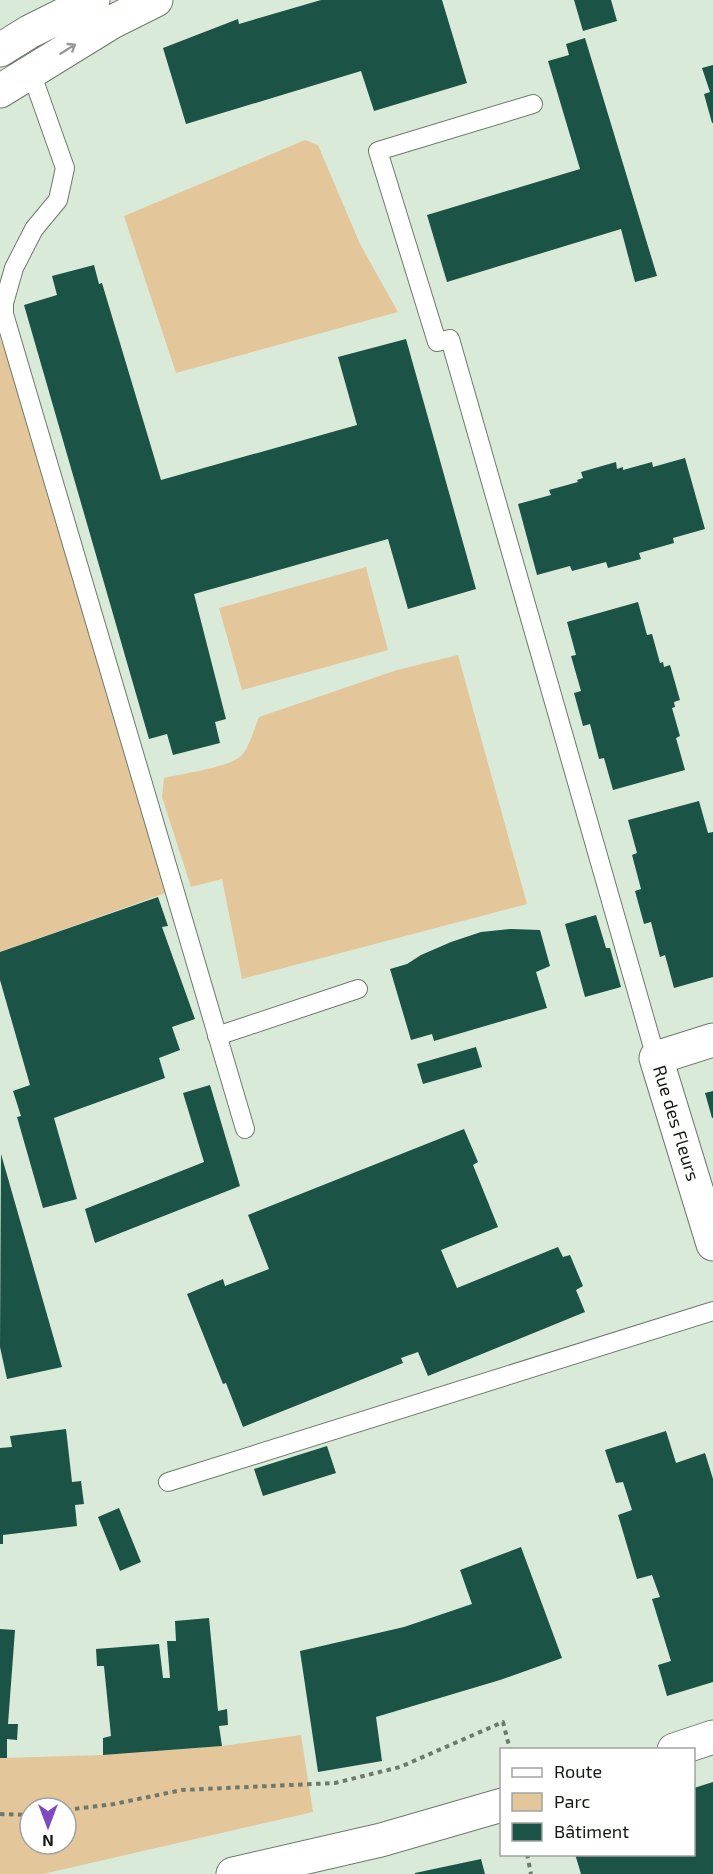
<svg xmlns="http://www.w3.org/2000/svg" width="713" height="1874" font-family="'Exo 2',sans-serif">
<rect width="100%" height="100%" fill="#daead9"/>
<!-- green -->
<path fill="#e3c79a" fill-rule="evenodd" d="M305 140 318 145 360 244 398 312 176 373 124 216Z
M0 338 25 405 166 893 0 952Z
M366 567 388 650 242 690 219 608Z
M458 655 527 904 242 979 222 879 191 887 162 797 164 778C181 774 230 767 241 756 250 746 254 729 259 717L397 670Z
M301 1735 313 1812 43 1874H0V1758L103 1755 222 1746ZM30 1808H66V1844H30Z"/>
<!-- building -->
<path fill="#1b5346" d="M321 0H442L467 83 374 111 361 71 186 124 163 48 238 19 239 24Z
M574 0H611L617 21 583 31Z
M585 38 657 276 635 282 621 229 447 282 427 215 580 169 548 61 569 55 566 44Z
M713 65V123H712L704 94 710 92 702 68Z
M94 265 99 284 102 283 161 480 357 425 338 357 406 339 476 589 408 609 388 539 194 594 226 719 215 722 220 743 173 755 167 734 149 739 24 305 57 295 52 276Z
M685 458 705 529 673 538 674 543 639 553 641 559 608 568 606 562 572 571 570 566 537 575 518 504 551 495 549 490 578 482 577 480 583 478 581 472 616 462 617 469 623 467V470L652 462 653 467Z
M638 602 647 635 652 634 660 663 663 662 664 667 670 665 680 700 674 702 675 707 672 708 680 736 676 738 685 770 613 790 604 758 599 759 590 724 583 726 574 693 581 691 571 656 576 655 567 622Z
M699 801 708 833 713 832V977L674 988 665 955 660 957 651 922 644 924 635 891 641 889 632 855 637 853 628 820Z
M158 897 168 926 162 927 195 1019 172 1027 180 1050 159 1058 165 1078 54 1118 77 1199 43 1208 17 1117 21 1116 13 1091 30 1085 0 980V952Z
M596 915 606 948H610L621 987 585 997 565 924Z
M511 929 540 930 550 966 536 972 547 1008 434 1041 432 1034 411 1040 390 969 407 964 421 955 451 942 481 932Z
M476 1047 482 1067 423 1084 417 1064Z
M210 1085 240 1186 95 1243 85 1209 204 1162 183 1093Z
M713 1091V1118H712L705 1093Z
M464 1129 478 1162 473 1165 498 1227 441 1250 457 1288 558 1247 563 1257 570 1255 583 1286 576 1290 585 1312 428 1376 418 1352 401 1358 403 1363 243 1427 226 1383 223 1384 187 1294 223 1279 225 1286 269 1269 248 1215Z
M1 1154 62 1367 7 1379 0 1347Z
M66 1429 72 1482 81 1481 84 1504 75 1505 77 1526 3 1535V1544H0V1448L12 1447 10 1436Z
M666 1431 676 1463 705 1453 713 1479V1682L667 1696 658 1665 671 1661 652 1599 660 1597 652 1575 637 1579 618 1515 632 1510 623 1482 616 1483 605 1450Z
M327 1446 336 1473 263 1496 254 1469Z
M119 1508 141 1562 120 1571 98 1517Z
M521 1547 562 1658 500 1680 376 1717 382 1761 318 1772 300 1651 404 1627 472 1604 460 1570Z
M209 1618 218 1711 227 1709 228 1725 219 1726 222 1746 103 1755V1738L111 1736 104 1666H97L96 1649 159 1644 163 1678H170L167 1641H176L175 1621Z
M0 1629 15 1630 8 1724H18L17 1740 7 1739V1758H0Z
M713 1782V1874H581L575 1854H694V1788Z
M481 1859 485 1874H415V1873Z"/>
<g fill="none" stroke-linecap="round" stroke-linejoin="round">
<defs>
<path id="service" d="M31 72 65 168 58 200 34 229 14 268 4 303V314L245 1129
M533 104 378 151 437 342 450 339 656 1058
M217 1036 358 989
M168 1482 713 1311"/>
<g id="minor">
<path id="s1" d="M713 1040 656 1058 713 1244"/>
<path d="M674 1750 713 1737"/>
<path d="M233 1874 381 1840 502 1805"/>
</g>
<path id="secondary" d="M0 50 29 32 93 0
M0 91 112 22 156 0"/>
</defs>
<!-- service casing -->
<use href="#service" stroke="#6c7a6b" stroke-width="20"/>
<!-- minor casing -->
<use href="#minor" stroke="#6c7a6b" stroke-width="35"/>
<!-- secondary casing -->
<use href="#secondary" stroke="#6c7a6b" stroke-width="35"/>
<!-- path -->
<path stroke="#6e796e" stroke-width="4" stroke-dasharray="4.5 4.5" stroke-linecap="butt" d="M66 1810 114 1804 182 1790 335 1783 400 1767 503 1722 510 1750
M0 1814 30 1815
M527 1854 531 1874"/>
<!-- service -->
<use href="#service" stroke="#fff" stroke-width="18"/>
<!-- minor -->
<use href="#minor" stroke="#fff" stroke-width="33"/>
<!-- secondary -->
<use href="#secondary" stroke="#fff" stroke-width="33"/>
</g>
<!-- one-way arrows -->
<defs><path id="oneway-shaft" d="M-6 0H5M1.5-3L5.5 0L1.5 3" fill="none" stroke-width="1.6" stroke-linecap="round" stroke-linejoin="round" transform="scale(1.5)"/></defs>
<use stroke="#959895" href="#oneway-shaft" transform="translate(68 49) rotate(-32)"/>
<g text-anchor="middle" stroke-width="6" stroke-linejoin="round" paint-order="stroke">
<!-- street labels -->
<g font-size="18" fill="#131913" stroke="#fff">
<text dy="6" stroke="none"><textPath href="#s1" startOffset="128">Rue des Fleurs</textPath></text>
</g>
</g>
<!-- legend -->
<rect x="500" y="1748" width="195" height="108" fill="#ffffff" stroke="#a1a3a1" stroke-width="1.5"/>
<rect x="512" y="1768" width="30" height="9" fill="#ffffff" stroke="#a1a3a1" stroke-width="1.5"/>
<text x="554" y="1778" font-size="18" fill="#131913">Route</text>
<rect x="512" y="1793" width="30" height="18" fill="#e3c79a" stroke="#a1a3a1" stroke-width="1.5"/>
<text x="554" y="1808" font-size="18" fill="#131913">Parc</text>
<rect x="512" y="1823" width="30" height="18" fill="#1b5346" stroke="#a1a3a1" stroke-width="1.5"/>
<text x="554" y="1838" font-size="18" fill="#131913">Bâtiment</text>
<!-- north arrow -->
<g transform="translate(48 1826) rotate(180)"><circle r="28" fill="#ffffff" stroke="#a1a3a1" stroke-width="1.5"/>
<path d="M0-4.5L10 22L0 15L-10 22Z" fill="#7e4ac1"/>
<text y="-9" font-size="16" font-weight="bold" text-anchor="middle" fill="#131913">N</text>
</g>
</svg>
